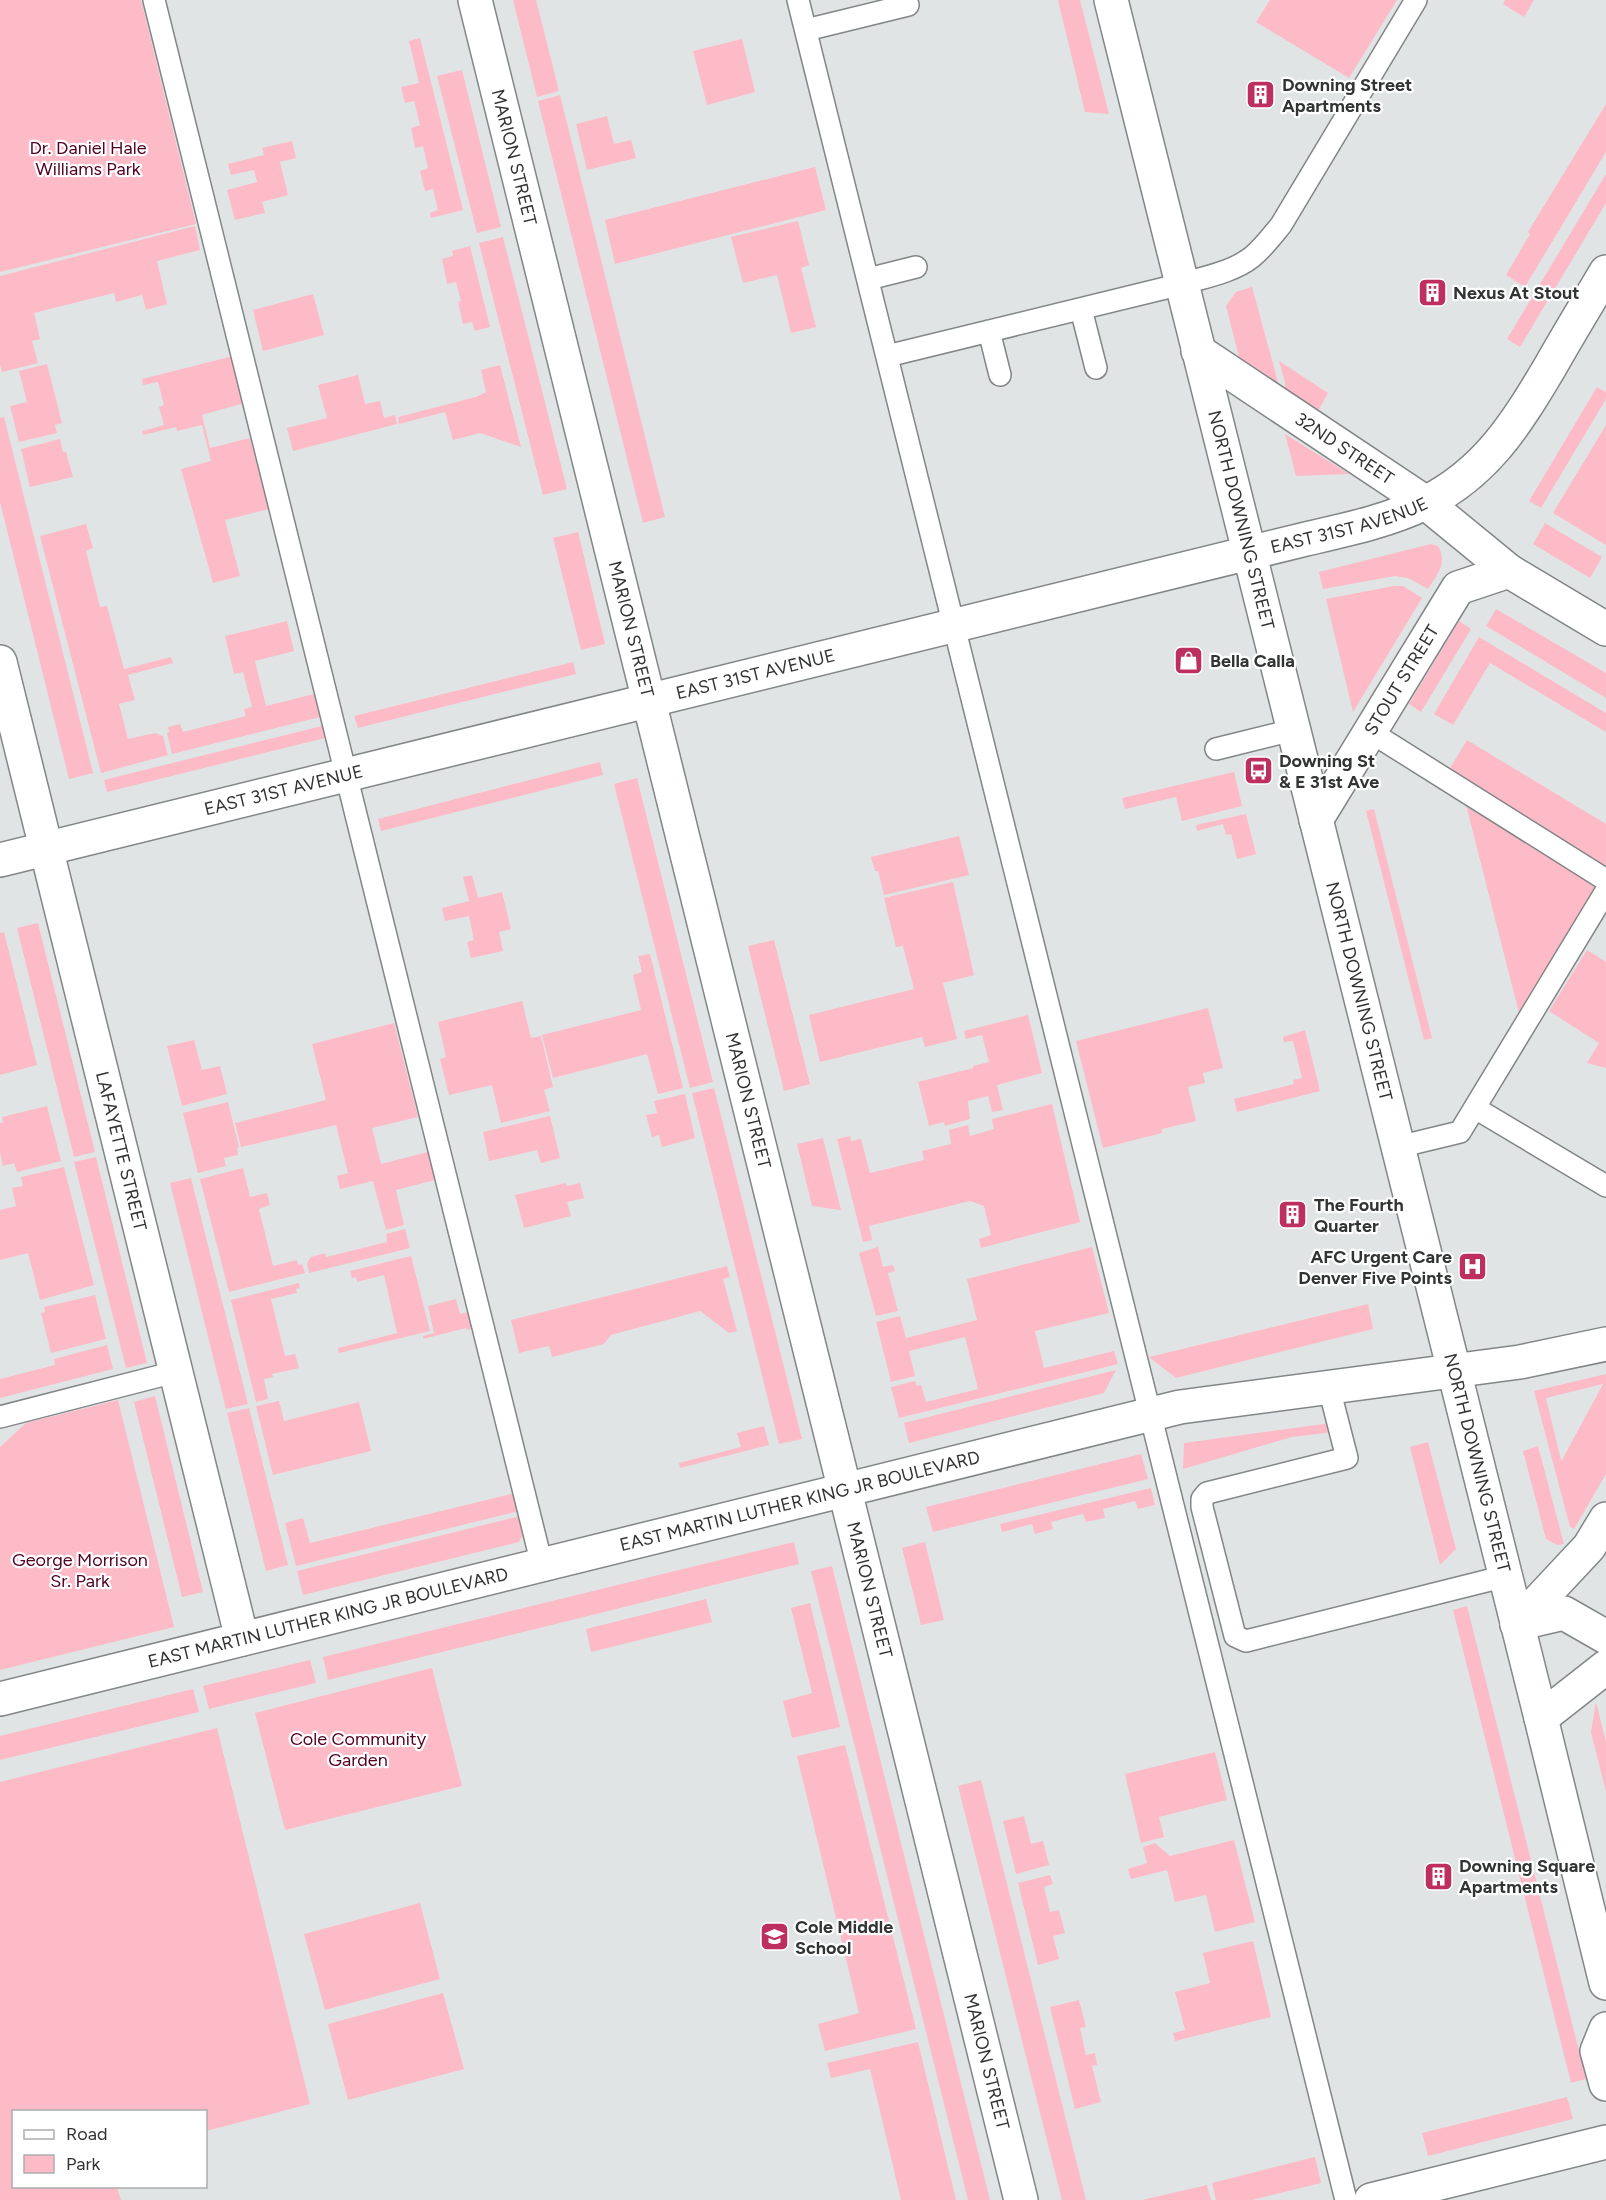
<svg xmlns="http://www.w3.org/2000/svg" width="1606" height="2200" font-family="Figtree,sans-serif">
<rect width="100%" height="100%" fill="#e0e4e4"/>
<!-- green -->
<path fill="#fdbbc8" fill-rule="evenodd" d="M0 0H141L196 224 0 272Z
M513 0H536L559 91 537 97Z
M1058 0H1080L1109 114 1085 112Z
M1270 0H1397L1349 78 1256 22Z
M1505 0H1534L1524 17 1503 4Z
M420 38 463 210 431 218 430 213 438 210 433 189 425 191 420 171 428 168 423 146 415 148 411 128 420 125 414 101 405 103 401 87 419 83 409 41Z
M742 39 755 92 707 105 693 51Z
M462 70 501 227 477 233 437 76Z
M560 95 665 517 643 523 538 101Z
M1606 104V152L1525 287 1506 275 1530 234 1528 232Z
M607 116 614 144 631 140 636 158 587 170 576 124Z
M292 141 296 158 280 162 288 195 262 202 265 213 235 220 227 190 257 182 254 170 231 175 228 164 264 155 262 148Z
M815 167 826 210 615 264 605 220Z
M1606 174V203L1520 347 1507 339Z
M798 221 809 265 801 268 816 327 791 333 777 275 743 283 731 237Z
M195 226 200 250 157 261 167 304 146 310 142 295 116 302 114 293 34 313 40 339 32 341 38 363 2 372 0 365V276Z
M503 237 567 489 543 495 479 243Z
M470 246 490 327 475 331 472 322 463 324 458 302 461 301 456 282 447 284 442 259 453 256 452 251Z
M1252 287 1278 382 1277 399 1244 377 1226 306 1236 292Z
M313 294 324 335 263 351 253 310Z
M233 356 244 403 202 415 210 448 250 438 269 509 225 520 240 576 213 583 181 469 211 461 202 425 177 431 176 427 143 435 142 431 164 425 159 407 164 405 158 382 143 385 142 379Z
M1279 361 1328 393 1318 411 1285 390V382Z
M47 364 62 423 55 425 57 433 19 442 10 406 27 402 19 371Z
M500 365 521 447 480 433 453 440 445 412 399 424 398 417 476 397 486 392 481 370Z
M358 375 365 404 380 401 384 418 395 415 397 424 293 451 287 428 327 418 318 385Z
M1597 387 1606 392V399L1541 508 1529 501Z
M4 417 93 773 69 779 0 502V418Z
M1606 425V545L1553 513Z
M1285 434 1349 474 1296 476Z
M60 439 63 452H66L73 477 30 487 21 449Z
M1545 523 1602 557 1590 578 1533 544Z
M86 524 93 548 86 551 100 607 107 606 124 669 171 657 173 663 128 675 135 700 119 704 128 739 155 733 163 736 168 755 101 773 40 536Z
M578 532 605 644 581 650 553 538Z
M1431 544 1438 546C1448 563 1437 575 1428 589L1408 578 1395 576 1323 589 1319 572Z
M1394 586H1403L1422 598 1353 712 1326 599Z
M1496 609 1606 673V698L1486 626Z
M287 621 294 651 255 661 266 706 314 694 320 717 172 754 167 733 169 732 168 727 180 724 183 732 246 716 244 709 252 707 243 672 234 674 225 636Z
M1459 621 1471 629 1421 712 1409 704Z
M1479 637 1606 713V732L1490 663 1453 725 1434 714Z
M573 662 576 674 358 728 354 716Z
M322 726 325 738 107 792 104 780Z
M1467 740 1606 824V864L1604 868 1447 773Z
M600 762 603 775 381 831 378 819Z
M1234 772 1242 806 1182 821 1176 797 1125 809 1122 798Z
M637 778 713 1082 690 1088 614 784Z
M1466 805 1598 886 1519 1013Z
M1374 809 1432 1038 1424 1040 1366 811Z
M1246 814 1256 854 1237 859 1231 834 1226 835 1223 824 1197 831 1196 825Z
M959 836 969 875 884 895 878 871H875L871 857Z
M472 875 478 898 502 892 511 929 499 932 503 951 471 958 467 942 474 940 469 916 445 921 442 908 469 901 463 877Z
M953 882 974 975 943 983 957 1039 925 1047 922 1037 820 1062 809 1015 914 989 903 946 896 947 884 898Z
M38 923 95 1152 74 1157 17 928Z
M4 932 37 1065 0 1075V933Z
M774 940 810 1084 784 1091 748 946Z
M1587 950 1606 962V1068L1587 1063 1599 1043 1549 1011Z
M650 954 683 1088 658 1094 647 1054 553 1078 542 1035 641 1010 633 975 642 972 638 956Z
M522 1001 531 1038 541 1036 553 1087 544 1090 550 1111 501 1123 492 1085 449 1095 440 1059 446 1057 438 1022Z
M1208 1008 1223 1068 1203 1073 1205 1083 1188 1087 1196 1121 1162 1129V1133L1103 1148 1076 1041Z
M1028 1015 1042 1073 997 1085 1003 1110 992 1112 988 1096 968 1101 970 1119 945 1126 944 1122 929 1126 918 1082 973 1068V1066L989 1062 982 1035 966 1039 964 1031Z
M394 1023 418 1117 372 1128 381 1164 428 1152 435 1180 396 1190 404 1225 386 1230 373 1181 340 1189 337 1176 348 1173 336 1125 241 1147 235 1123 326 1100 312 1044Z
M1305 1030 1320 1091 1237 1112 1234 1099 1294 1084 1293 1080 1302 1078 1293 1041 1284 1042 1283 1037Z
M194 1040 202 1070 220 1066 227 1094 182 1106 167 1046Z
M714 1088 802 1439 779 1444 692 1093Z
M685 1094 695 1138 662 1147 659 1135 652 1137 646 1115 657 1113 654 1101Z
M228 1102 239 1147 237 1148 238 1155 224 1158 226 1166 198 1173 183 1113Z
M1052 1104 1080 1222 981 1248 979 1239 991 1235 984 1206 970 1201 869 1226 872 1240 863 1242 837 1139 850 1136 851 1141 861 1139 870 1173 924 1160 922 1151 951 1144 949 1130 968 1125 970 1136 994 1129 992 1119Z
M47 1106 61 1161 17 1172 14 1163 3 1166 0 1152V1123L3 1122 2 1117Z
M550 1116 560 1158 541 1163 537 1150 489 1161 483 1132Z
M823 1138 841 1210 812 1206 797 1144Z
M96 1157 147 1363 126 1368 74 1162Z
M64 1167 94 1285 40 1300 28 1253 0 1260V1210L16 1206 12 1188 23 1186 21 1177Z
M243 1168 250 1197 267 1193 270 1205 259 1209 273 1266 297 1260 298 1265 302 1264 305 1273 229 1292 200 1179Z
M191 1178 248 1404 226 1409 170 1183Z
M566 1183 567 1186 580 1183 584 1198 567 1202 571 1216 524 1228 515 1195Z
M405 1229 410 1248 309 1273 307 1263 311 1257 325 1253 326 1257 387 1242 386 1234Z
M878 1247 883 1267 893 1265 895 1271 888 1273 898 1311 876 1316 859 1253Z
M1092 1247 1109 1313 1035 1331 1044 1368 1114 1351 1118 1364 899 1418 891 1387 915 1381 917 1386 921 1385 926 1402 978 1389 965 1337 909 1351 915 1376 891 1382 876 1322 900 1316 906 1338 977 1320 967 1279Z
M411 1256 430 1331 339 1353 338 1348 397 1333 384 1275 357 1282 356 1277 352 1278 350 1271Z
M727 1266 730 1277 723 1279 737 1331 729 1333 700 1311 611 1335 604 1344 552 1357 549 1346 519 1353 511 1320Z
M299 1283 300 1288 296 1289 297 1293 271 1299 285 1356 295 1354 299 1368 272 1374 273 1377 264 1379 268 1399 256 1402 231 1300Z
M95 1295 106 1339 51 1353 41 1313 45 1312 44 1307Z
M456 1299 460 1314 472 1311 476 1328 467 1330 466 1328 423 1339V1336L434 1333 428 1306Z
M1368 1304 1373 1329 1176 1378 1149 1357Z
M107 1345 113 1369 0 1398V1379L55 1365 54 1359Z
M1116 1370 1104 1393 909 1443 904 1423Z
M1606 1374V1474L1574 1529 1570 1527 1534 1391ZM1603 1384 1562 1460H1561L1546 1398Z
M155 1396 203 1592 182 1597 134 1402Z
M118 1400 174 1627 0 1670V1447L26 1423Z
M279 1401 284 1421 359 1402 371 1451 273 1475 256 1406Z
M249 1408 288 1565 266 1571 227 1413Z
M1331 1423 1334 1432 1292 1437 1183 1469 1184 1443Z
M764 1426 769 1445 680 1468 679 1463 741 1447 737 1433Z
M1428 1442 1456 1549 1440 1565 1410 1447Z
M1538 1446 1564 1544 1557 1545 1546 1539 1523 1451Z
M1141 1454 1148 1479 933 1532 926 1507Z
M1151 1488 1155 1505 1138 1509 1135 1501 1103 1509 1105 1518 1086 1522 1083 1514 1051 1522 1053 1529 1035 1534 1032 1524 1002 1532 1000 1524Z
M515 1493 519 1511 296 1566 285 1523 303 1518 310 1543Z
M520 1516 524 1532 519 1542 303 1595 297 1571Z
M794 1542 799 1564 328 1680 323 1657Z
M925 1542 944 1620 921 1625 902 1548Z
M832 1566 990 2200H968L811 1571Z
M706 1599 712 1622 591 1652 586 1629Z
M810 1603 840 1727 792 1738 783 1701 812 1693 791 1608Z
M1467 1606 1586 2079 1571 2083 1453 1610Z
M310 1660 316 1683 209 1709 203 1686Z
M432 1668 462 1786 285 1830 255 1713Z
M193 1689 199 1712 0 1760V1736Z
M1596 1702 1606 1742V1792L1591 1732Z
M217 1728 310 2104 206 2131V2112H14V2186L117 2187 121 2200H0V1782Z
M845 1745 916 2029 825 2051 818 2024 859 2013 797 1756Z
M1215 1752 1227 1800 1159 1817 1164 1837 1141 1843 1125 1774Z
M981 1780 1086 2200H1062L958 1786Z
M1024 1816 1031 1844 1043 1841 1049 1865 1016 1874 1003 1821Z
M1234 1840 1255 1922 1215 1932 1206 1895 1175 1902 1167 1870 1131 1879 1128 1869 1147 1863 1143 1847 1155 1843 1170 1856Z
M1050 1875 1053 1884 1044 1887 1050 1912 1059 1910 1065 1933 1053 1936 1059 1959 1038 1965 1018 1883Z
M420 1903 440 1979 325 2010 304 1934Z
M1253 1941 1271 2017 1175 2041 1173 2033 1185 2030 1175 1992 1210 1983 1203 1953Z
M443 1993 464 2069 348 2100 328 2024Z
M1079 2000 1086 2027 1080 2028 1086 2055 1095 2053 1097 2065 1092 2066 1101 2102 1075 2109 1050 2007Z
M918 2042 956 2200H901L870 2069 831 2078 827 2063Z
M1567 2097 1573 2119 1428 2156 1422 2133Z
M1315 2157 1321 2183 1252 2200H1216L1212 2183Z
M1207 2185 1211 2200H1142Z"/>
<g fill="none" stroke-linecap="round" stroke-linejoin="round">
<defs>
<path id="lane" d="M154 0 542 1565
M798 0 1346 2200
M806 30 908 5
M868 279 916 267
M1081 309 1096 368
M989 331 1000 375
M887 356 1182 284C1205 277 1233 272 1252 257 1263 248 1272 236 1281 225L1416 0
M1369 731 1606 880
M1216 749 1293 730
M1475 1108 1606 1186
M1398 1147 1460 1132 1606 891
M1329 1388 1347 1458 1207 1493 1202 1499V1507L1235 1636 1246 1641 1506 1576
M0 1417 175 1372"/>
<g id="street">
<path id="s1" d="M475 0 1021 2200"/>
<path id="s2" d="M1198 351 1426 503 1509 571 1606 629"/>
<path id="s3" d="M0 662 242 1639"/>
<path id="s4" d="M1316 820 1458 588 1509 571"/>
<path d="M1517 1624 1589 1547 1606 1519"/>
<path d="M1517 1624 1564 1613 1606 1637"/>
<path d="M1541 1718 1606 1667"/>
<path d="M1371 2200 1606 2142"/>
</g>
<g id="secondary">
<path id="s5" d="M1111 0 1541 1718 1606 1983"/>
<path id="s6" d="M0 860 1306 539C1345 530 1388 521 1425 503 1486 473 1516 424 1550 367 1568 335 1587 304 1606 272"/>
<path id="s7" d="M0 1699 1180 1407 1520 1362 1606 1344"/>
<path d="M1606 2029 1597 2051 1606 2084"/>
</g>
</defs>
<!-- lane casing -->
<use href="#lane" stroke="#838687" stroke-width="24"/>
<!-- street casing -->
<use href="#street" stroke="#838687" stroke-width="36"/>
<!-- secondary casing -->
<use href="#secondary" stroke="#838687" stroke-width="36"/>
<!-- lane -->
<use href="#lane" stroke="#fff" stroke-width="21"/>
<!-- street -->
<use href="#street" stroke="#fff" stroke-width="33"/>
<!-- secondary -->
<use href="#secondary" stroke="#fff" stroke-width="33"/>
</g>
<!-- icons -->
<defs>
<symbol id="building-square" viewBox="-11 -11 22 22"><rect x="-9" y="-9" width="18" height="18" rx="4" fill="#bd2f5f" stroke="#fff"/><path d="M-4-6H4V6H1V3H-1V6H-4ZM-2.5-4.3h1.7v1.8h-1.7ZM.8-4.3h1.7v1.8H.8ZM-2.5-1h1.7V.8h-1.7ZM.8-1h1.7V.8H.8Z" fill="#fff"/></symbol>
<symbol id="shop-square" viewBox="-11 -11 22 22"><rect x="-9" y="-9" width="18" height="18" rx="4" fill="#bd2f5f" stroke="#fff"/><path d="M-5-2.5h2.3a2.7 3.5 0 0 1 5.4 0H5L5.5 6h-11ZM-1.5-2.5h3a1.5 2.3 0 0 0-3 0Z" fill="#fff"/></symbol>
<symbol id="bus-square" viewBox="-11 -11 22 22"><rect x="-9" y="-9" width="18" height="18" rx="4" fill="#bd2f5f" stroke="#fff"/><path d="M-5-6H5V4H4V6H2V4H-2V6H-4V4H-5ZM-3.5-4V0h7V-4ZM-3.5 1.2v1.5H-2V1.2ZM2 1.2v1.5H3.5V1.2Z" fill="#fff"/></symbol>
<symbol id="hospital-square" viewBox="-11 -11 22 22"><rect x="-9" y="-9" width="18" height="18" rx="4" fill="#bd2f5f" stroke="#fff"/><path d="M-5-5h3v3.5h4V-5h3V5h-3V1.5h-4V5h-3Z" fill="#fff"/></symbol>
<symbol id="school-square" viewBox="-11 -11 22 22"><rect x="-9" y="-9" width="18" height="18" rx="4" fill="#bd2f5f" stroke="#fff"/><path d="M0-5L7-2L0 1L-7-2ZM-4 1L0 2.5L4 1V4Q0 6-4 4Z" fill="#fff"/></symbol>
</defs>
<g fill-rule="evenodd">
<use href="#building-square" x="1244" y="78" width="33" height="33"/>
<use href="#building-square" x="1416" y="276" width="33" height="33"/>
<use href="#shop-square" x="1172" y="644" width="33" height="33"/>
<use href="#bus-square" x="1242" y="754" width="33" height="33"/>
<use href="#building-square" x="1276" y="1198" width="33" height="33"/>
<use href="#hospital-square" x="1456" y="1250" width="33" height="33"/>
<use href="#building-square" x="1422" y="1860" width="33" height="33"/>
<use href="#school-square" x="758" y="1920" width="33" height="33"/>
</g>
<g text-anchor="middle" stroke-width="4.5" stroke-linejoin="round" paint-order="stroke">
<!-- poi labels -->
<g font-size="18" font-weight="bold" fill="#323333" stroke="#fff" text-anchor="start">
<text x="1282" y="91">Downing Street<tspan x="1282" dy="21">Apartments</tspan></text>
<text x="1453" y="299">Nexus At Stout</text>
<text x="1210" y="667">Bella Calla</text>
<text x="1279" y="767">Downing St<tspan x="1279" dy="21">&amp; E 31st Ave</tspan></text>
<text x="1314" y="1211">The Fourth<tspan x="1314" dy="21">Quarter</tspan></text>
<text x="1452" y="1263" text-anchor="end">AFC Urgent Care<tspan x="1452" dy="21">Denver Five Points</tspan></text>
<text x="1459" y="1872">Downing Square<tspan x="1459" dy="21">Apartments</tspan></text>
<text x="795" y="1933">Cole Middle<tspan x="795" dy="21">School</tspan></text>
</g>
<!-- park labels -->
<g font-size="18" fill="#520121" stroke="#fff">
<text x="88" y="154">Dr. Daniel Hale<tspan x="88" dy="21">Williams Park</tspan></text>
<text x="80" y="1566">George Morrison<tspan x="80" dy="21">Sr. Park</tspan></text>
<text x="358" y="1745">Cole Community<tspan x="358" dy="21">Garden</tspan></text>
</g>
<!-- street labels -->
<g font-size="18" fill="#323333" stroke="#fff">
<text dy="6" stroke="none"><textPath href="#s1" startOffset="162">MARION STREET</textPath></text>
<text dy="6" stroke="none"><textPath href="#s2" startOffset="176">32ND STREET</textPath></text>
<text dy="6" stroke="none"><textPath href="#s5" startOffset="536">NORTH DOWNING STREET</textPath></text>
<text dy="6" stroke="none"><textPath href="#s6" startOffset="1390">EAST 31ST AVENUE</textPath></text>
<text dy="6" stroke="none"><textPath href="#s1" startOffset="648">MARION STREET</textPath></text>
<text dy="6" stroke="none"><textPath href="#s6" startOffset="778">EAST 31ST AVENUE</textPath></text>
<text dy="6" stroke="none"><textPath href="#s4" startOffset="164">STOUT STREET</textPath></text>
<text dy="6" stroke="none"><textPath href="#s6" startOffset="292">EAST 31ST AVENUE</textPath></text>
<text dy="6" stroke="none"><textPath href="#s5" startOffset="1022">NORTH DOWNING STREET</textPath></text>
<text dy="6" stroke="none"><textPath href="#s1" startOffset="1134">MARION STREET</textPath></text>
<text dy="6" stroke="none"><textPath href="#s3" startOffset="504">LAFAYETTE STREET</textPath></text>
<text dy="6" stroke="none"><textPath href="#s5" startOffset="1508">NORTH DOWNING STREET</textPath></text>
<text dy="6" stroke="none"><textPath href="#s7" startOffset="824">EAST MARTIN LUTHER KING JR BOULEVARD</textPath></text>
<text dy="6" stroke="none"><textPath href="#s1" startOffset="1638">MARION STREET</textPath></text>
<text dy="6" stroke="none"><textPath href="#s7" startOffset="338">EAST MARTIN LUTHER KING JR BOULEVARD</textPath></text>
<text dy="6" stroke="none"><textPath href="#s1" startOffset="2124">MARION STREET</textPath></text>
</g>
</g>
<!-- legend -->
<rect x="12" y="2110" width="195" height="78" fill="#ffffff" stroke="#adadad" stroke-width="1.5"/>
<rect x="24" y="2130" width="30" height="9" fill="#ffffff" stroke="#adadad" stroke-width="1.5"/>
<text x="66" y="2140" font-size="18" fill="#323333">Road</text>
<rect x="24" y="2155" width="30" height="18" fill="#fdbbc8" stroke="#adadad" stroke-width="1.5"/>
<text x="66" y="2170" font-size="18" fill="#323333">Park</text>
</svg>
